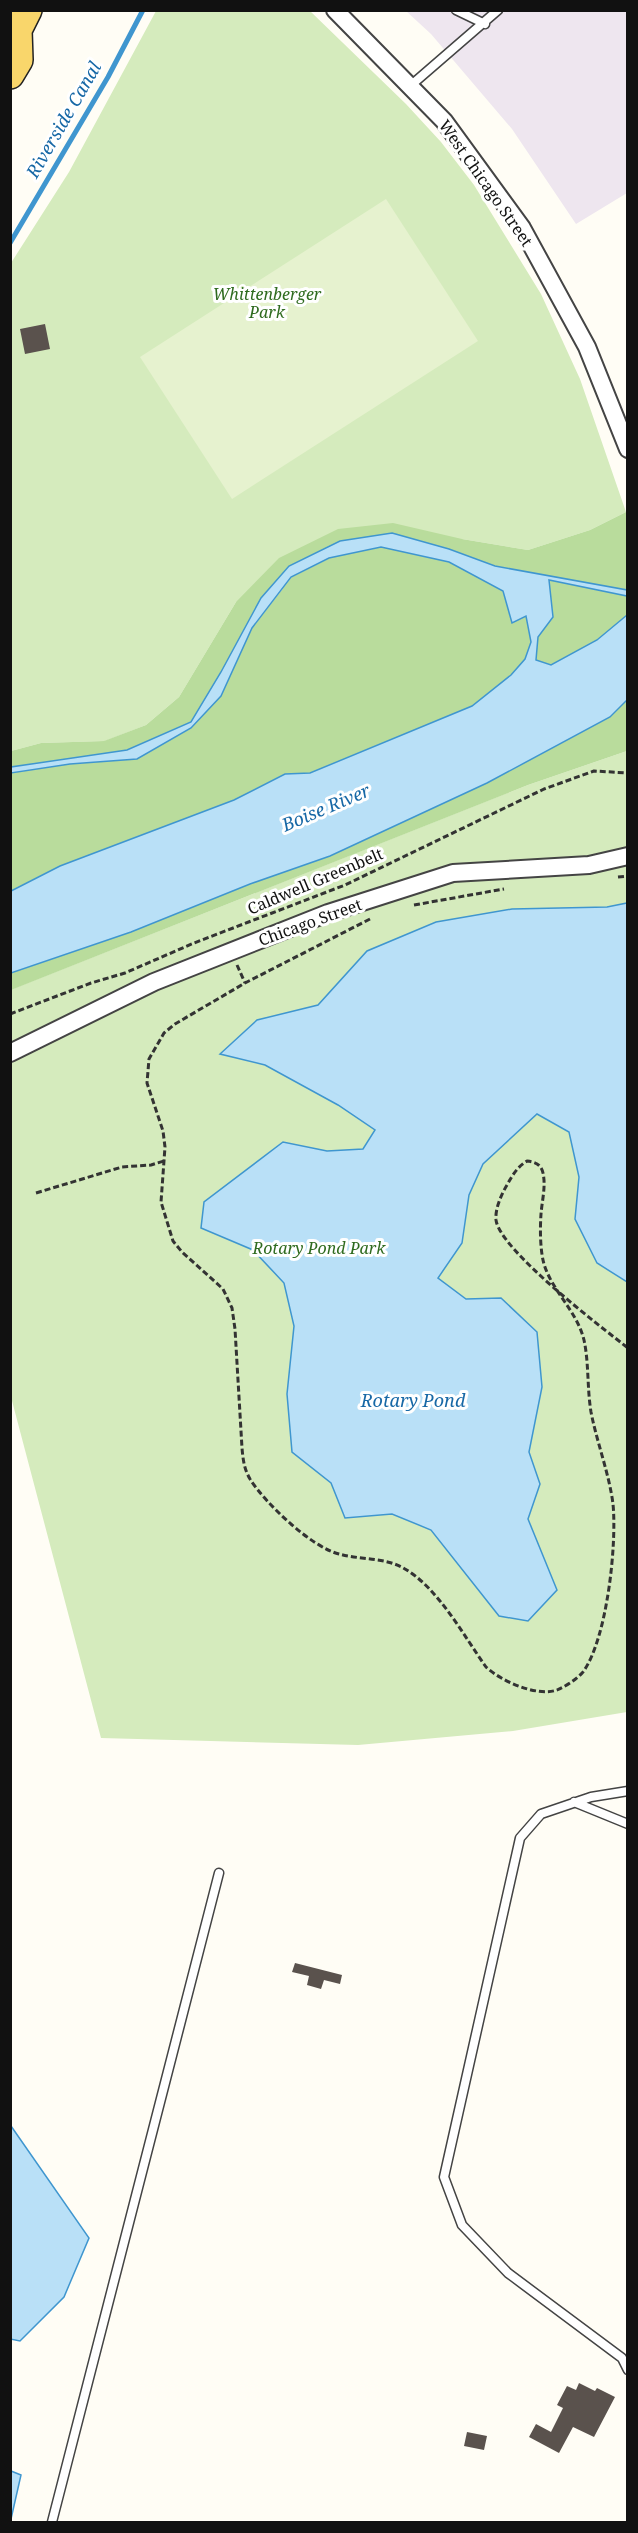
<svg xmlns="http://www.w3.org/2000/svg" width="638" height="2533" font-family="'Noto Serif',serif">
<rect width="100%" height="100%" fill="#fffdf5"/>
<!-- industrial -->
<path fill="#eee6ef" d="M406 11H627V193L576 224 512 129 431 34Z"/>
<!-- green -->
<path fill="#d5ebbd" d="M156 11H310L406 104 441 142 474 185 541 294 580 379 626 512 590 530 528 550 462 539 236 602 179 697 146 725 105 741 41 743 11 751V263L69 172Z
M627 751V1712L513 1731 358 1745 101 1738 11 1397 10 990 528 785Z"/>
<!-- forest -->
<path fill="#b9dc9c" d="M626 512 627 590 495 566 449 549 392 533 289 566 191 722 127 750 11 767V751L41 743 104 741 146 725 179 697 236 602 279 558 338 529 393 523 462 539 528 550 590 530Z
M381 547 449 562 503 591 526 616 531 642 525 659 511 675 472 706 310 773 285 774 234 800 60 866 11 891V773L70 764 137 759 191 728 221 696 252 628 292 577 330 558Z
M549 580 627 596V615L597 640 551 665 536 660 538 637 553 617Z
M627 700V751L528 785 11 990V973L131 932 250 884 330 856 487 783 610 717Z"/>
<!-- pitch -->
<path fill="#e6f2cf" d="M386 199 478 341 232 499 140 357Z"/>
<!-- water -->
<path fill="#b9e0f7" stroke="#3f96cf" stroke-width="1.5" d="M392 533 449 549 495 566 627 590V596L549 580 553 617 538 637 536 660 551 665 597 640 627 615V700L610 717 487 783 330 856 250 884 131 932 11 973V891L60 866 234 800 285 774 310 773 472 706 511 675 525 659 531 642 526 616 512 623 503 591 449 562 381 547 329 558 291 577 252 628 221 696 191 728 137 759 70 764 11 773V767L127 750 191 722 221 672 261 598 289 566 340 541Z
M627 903V1282L597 1263 575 1219 579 1177 569 1132 537 1114 483 1164 469 1195 462 1243 438 1278 466 1299 501 1298 537 1332 542 1387 529 1452 540 1484 528 1519 557 1590 528 1621 499 1616 431 1530 392 1514 345 1518 331 1483 292 1452 287 1394 294 1326 284 1283 253 1250 201 1228 204 1202 283 1142 327 1151 363 1149 375 1130 338 1105 265 1065 220 1054 257 1020 318 1005 367 951 436 922 512 909 607 907Z
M11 2126 89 2238 64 2297 20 2341 10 2339Z
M11 2471 21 2475 11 2519 10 2471Z"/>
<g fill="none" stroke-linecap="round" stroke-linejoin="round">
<!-- stream -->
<path stroke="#3f96cf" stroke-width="5" d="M10 243 108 77 143 10"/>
</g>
<!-- building -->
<path fill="#5a524d" d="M45 324 50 349 25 354 20 329Z
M295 1963 342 1975 340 1984 324 1980 321 1989 307 1985 309 1976 292 1972Z
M579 2383 595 2391 597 2388 615 2397 594 2437 573 2427 559 2453 529 2437 536 2424 551 2432 563 2408 557 2405 567 2386 576 2390Z
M467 2432 487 2436 484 2450 464 2446Z"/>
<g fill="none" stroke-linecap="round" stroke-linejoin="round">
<defs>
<path id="lane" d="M456 10 485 24
M409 87 498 10
M628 1791 591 1797 541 1814 520 1838 444 2177 462 2225 508 2273 622 2358 628 2370
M574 1802 628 1824
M52 2522 219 1873"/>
<path id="street" d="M335 10 444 121 522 228 587 347 628 449
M10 1053 154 982 328 913 453 873 589 865 628 856"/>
<path id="primary" d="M10 75 19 60 18 30 28 10"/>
</defs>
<!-- lane casing -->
<use href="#lane" stroke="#444" stroke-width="11"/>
<!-- street casing -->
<use href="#street" stroke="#444" stroke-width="20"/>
<!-- primary casing -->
<use href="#primary" stroke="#222" stroke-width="30"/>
<!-- path -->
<path stroke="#333" stroke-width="3" stroke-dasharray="6 3" stroke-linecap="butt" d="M618 877 628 876
M414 905 504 889
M370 919 245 983 175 1024 164 1033 149 1059 147 1083 163 1131 165 1147 161 1202 173 1241 182 1252 223 1289 232 1308 235 1329 242 1448C243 1459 244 1469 250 1479 265 1503 311 1547 339 1554 360 1560 386 1557 405 1569 438 1588 464 1636 486 1667 501 1681 536 1697 557 1690 566 1686 576 1680 583 1672 607 1639 617 1545 613 1504 609 1473 597 1443 591 1412 587 1388 589 1363 584 1340 577 1311 552 1291 544 1264 540 1250 540 1228 541 1214 542 1201 546 1186 543 1173 541 1164 535 1162 527 1161 517 1167 512 1176 507 1185 501 1195 495 1209 496 1220 500 1250 601 1327 628 1348
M237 965 245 983
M10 1014 91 983 125 973 194 943 345 885 544 789 594 771 628 773
M36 1193 122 1167 151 1165 164 1161"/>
<!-- lane -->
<use href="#lane" stroke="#fff" stroke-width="8"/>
<!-- street -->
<use href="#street" stroke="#fff" stroke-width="16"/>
<!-- primary -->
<use href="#primary" stroke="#f9d66b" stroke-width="27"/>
</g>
<g text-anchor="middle" stroke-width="6" stroke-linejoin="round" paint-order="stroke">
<!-- street labels -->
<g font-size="16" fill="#111" stroke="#fff">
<text transform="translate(486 183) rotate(55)" y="6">West Chicago Street</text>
<text transform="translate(315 881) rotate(-23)" y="6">Caldwell Greenbelt</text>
<text transform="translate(310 922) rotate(-20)" y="6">Chicago Street</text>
</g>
<!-- park labels -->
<g font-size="16" font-style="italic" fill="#2f6b1f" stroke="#fff">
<text x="267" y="300">Whittenberger<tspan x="267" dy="18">Park</tspan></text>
<text x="319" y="1254">Rotary Pond Park</text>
</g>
<!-- water labels -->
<g font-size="18" font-style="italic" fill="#1768a6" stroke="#fff">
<text transform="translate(64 120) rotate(-60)" y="6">Riverside Canal</text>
<text transform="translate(326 808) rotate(-23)" y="6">Boise River</text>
<text x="413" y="1407">Rotary Pond</text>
</g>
</g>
<!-- border -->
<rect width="638" height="2533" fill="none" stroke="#111111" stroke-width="24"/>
</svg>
